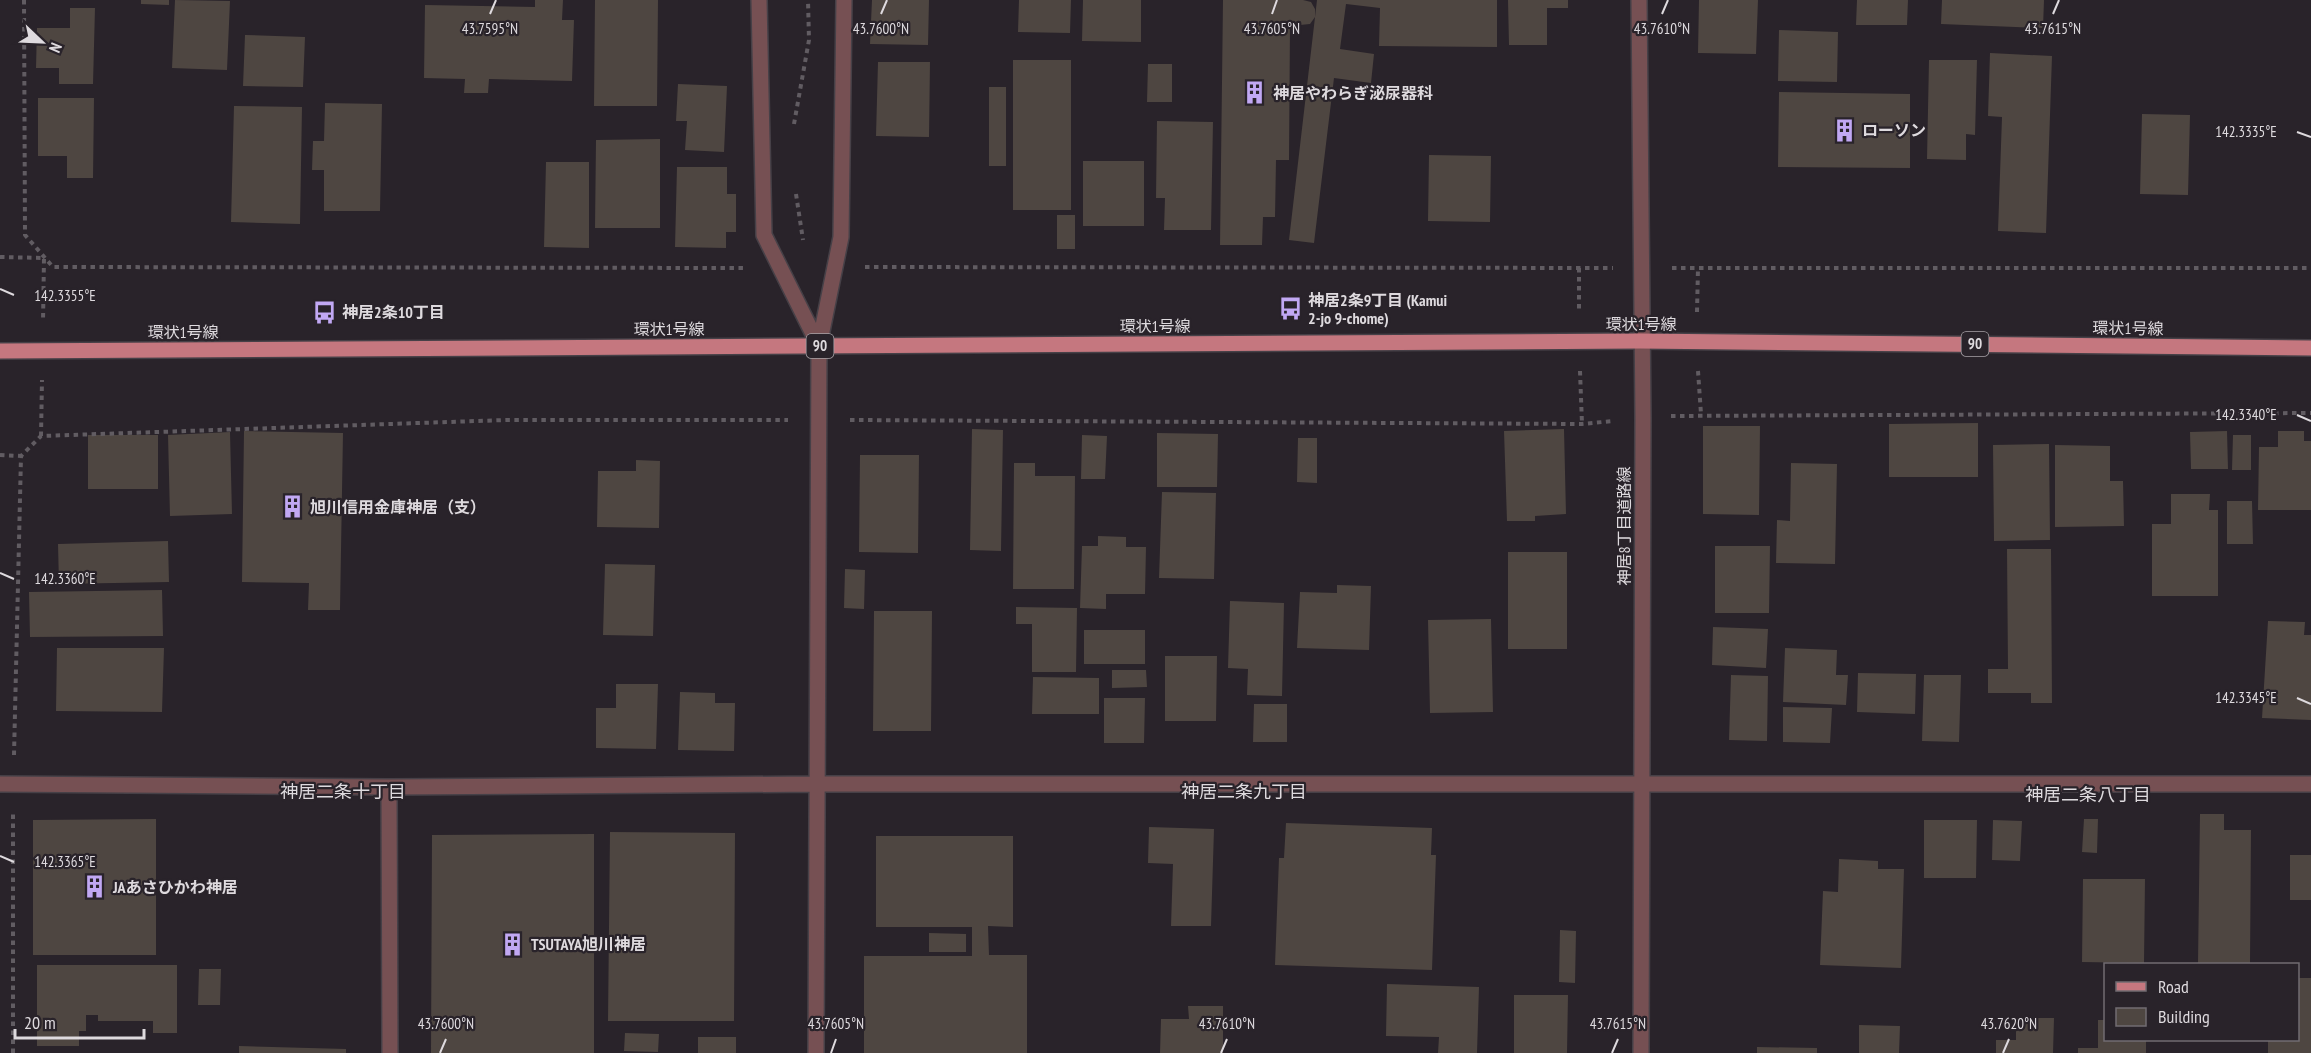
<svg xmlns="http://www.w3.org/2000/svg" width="2311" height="1053" font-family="'PT Sans Narrow','Noto Sans JP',sans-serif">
<rect width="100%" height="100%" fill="#29232a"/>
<!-- building -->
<path fill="#4e4641" d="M141 0H169V5L141 4Z
M175 0 230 1 227 70 172 68Z
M535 0H563L562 20H574L572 81 489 79 488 93H464L465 79 424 78 425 5 535 7Z
M595 0H658L657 106H594Z
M872 0H929L928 45 870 44Z
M1019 0H1071L1070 33 1018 32Z
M1083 0H1141V42L1082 41Z
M1223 0H1303L1311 2 1315 9V17L1310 24 1290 26 1289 160H1276L1275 217H1263L1262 245H1220Z
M1317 0H1497V47L1379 46 1380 8 1346 4 1340 49 1374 54 1371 83 1334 78 1314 243 1289 240Z
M1508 0H1568V8H1547V45H1509Z
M1699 0H1758L1756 54 1698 53Z
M1857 0H1908L1907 25H1856Z
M1942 0H2044L2043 28 1941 24Z
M70 8H95L93 84H59V68H36L37 28H70Z
M1779 30 1838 32 1837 82 1778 81Z
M245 35 305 37 303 87 243 86Z
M1990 53 2052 56 2046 233 1998 231 2002 117 1988 116Z
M1013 60H1071V210H1013Z
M1929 60H1977L1975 135 1966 134V160L1927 159Z
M878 62H930L929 137 876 136Z
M1148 64H1172V102H1147Z
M678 84 727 86 724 152 685 150 687 121H676Z
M989 87H1006V166H989Z
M1779 92 1910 94V168L1778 167Z
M38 98H94L93 178H67V156H38Z
M325 103 382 104 380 211H324V170H312L313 141H324Z
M234 106 302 107 300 224 231 222Z
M2142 114 2190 115 2188 195 2140 194Z
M1157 121 1213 122 1211 230H1164L1165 198H1156Z
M660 139V228H595L596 140Z
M1429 155 1491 156 1490 222 1428 221Z
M1083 161H1144V226H1083Z
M546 162H589V248L544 247Z
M677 167H727V194H736V232H726V248L675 247Z
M1057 215H1075V249H1057Z
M1978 423V477H1889V424Z
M1703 426H1760L1759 515 1703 514Z
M972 429 1003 430 1001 551 970 550Z
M1564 429 1566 514 1535 516V521H1507L1504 431Z
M244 431 343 433 340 610H308L309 583 242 582Z
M2227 431 2228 469H2191L2190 432Z
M2278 431H2304V441H2311V510H2258L2259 447H2278Z
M230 432 232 514 170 516 168 435Z
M1157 433 1218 434 1217 487H1157Z
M88 435H158V489H88Z
M1082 435 1107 436 1105 479H1081Z
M2233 435H2251V470H2232Z
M1298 438H1317V483L1297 482Z
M2049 444 2050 540 1994 541 1993 445Z
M2055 445 2110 446V481H2123L2124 526 2055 527Z
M860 455H919L918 553 859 552Z
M636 460 660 461 659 528 597 527 598 471H636Z
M1014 463H1035V476H1075L1074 589H1013Z
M1791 463 1837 464 1835 564 1776 563 1777 520 1790 521Z
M1162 492 1216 493 1214 579 1159 578Z
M2171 494H2210L2209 510H2218V596H2152V524H2171Z
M2227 501H2252L2253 544H2227Z
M1098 536 1126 537V547H1146L1145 594H1106V609L1080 608 1082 546H1098Z
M168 541 169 582 59 584 58 544Z
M1715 546H1770L1769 613H1715Z
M2007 549H2051L2052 703H2031V693H1988V669H2008Z
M1508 552H1567V649H1508Z
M605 564 655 565 653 636 603 635Z
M845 569 865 570 864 609 844 608Z
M1337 585 1371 586 1369 650 1297 648 1300 592 1337 593Z
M162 590 163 636 30 637 29 592Z
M1230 601 1284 603 1282 696 1247 695 1248 669 1228 668Z
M1016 607 1077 608 1076 672H1032V624H1016Z
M874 611H932L931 731H873Z
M1491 619 1493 712 1430 713 1428 620Z
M2268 621 2305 622 2304 635H2311V720L2262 718Z
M1713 627 1768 629 1766 668 1712 665Z
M1084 630H1145V664H1084Z
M57 648H164L162 712 56 711Z
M1785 648 1837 650 1836 675H1848L1846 705 1783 702Z
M1165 656H1217L1216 721H1165Z
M1112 670H1146L1147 687 1112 688Z
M1858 673 1916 674 1915 714 1857 712Z
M1731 675 1768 676 1767 741 1729 740Z
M1924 675H1961L1959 742 1922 741Z
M1033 677 1099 678V714H1032Z
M616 684H658L656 749 596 748V708H616Z
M680 692 715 693V703H735L734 751 678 750Z
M1104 698H1145L1144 743H1104Z
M1254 704H1287V742H1253Z
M1783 707 1832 708 1830 743 1783 742Z
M2200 814H2224V830H2251L2250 963H2198Z
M156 819V955H33V820Z
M2084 819H2098L2097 853 2082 852Z
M1924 820H1977L1976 878H1924Z
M1993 820 2022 821 2020 861 1992 860Z
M1286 823 1432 828 1431 855H1436L1432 970 1275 965 1279 858H1284Z
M1149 827 1214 829 1211 926H1171L1173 864 1148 863Z
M610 832 735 833 734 1021H608Z
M594 834V1053H431L432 835Z
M876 836H1013V927L988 926 989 955H1027V1053H864V956H972V927H876Z
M2290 855H2311V900H2290Z
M1839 859 1878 861V869H1904L1901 968 1820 965 1823 891 1838 892Z
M2083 879H2145L2144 963 2082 962Z
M1560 930 1576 931 1575 983 1559 982Z
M929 933 966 934V952H929Z
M37 965H177V1033H153V1021H98V1015H86V1031H79V1046H37Z
M199 969H221L220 1005H198Z
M2298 978H2311V1053H2268V1040H2298Z
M1387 984 1479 987 1477 1053H1438L1439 1037 1386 1036Z
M1514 995H1568L1567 1053H1514Z
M1188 1006H1223V1053H1160L1161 1019H1189Z
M2016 1018H2054L2053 1053H1996V1040H2016Z
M2098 1020H2106V1040H2146V1053H2078V1048H2098Z
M1859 1025 1900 1026 1899 1053H1859Z
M625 1033 659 1034 658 1052 624 1051Z
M698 1037H736V1053H698Z
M239 1046 346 1049V1053H239Z
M1757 1047 1817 1048V1053H1757Z"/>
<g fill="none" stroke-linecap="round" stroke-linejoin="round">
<defs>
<path id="minor" d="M759 0 764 235 819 346
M1639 0 1643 418 1641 1053
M0 784 389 787 817 784H2311
M389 787 390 1053
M816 1053 819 346 841 237 844 0"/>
<path id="primary" d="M0 351 1640 341 2311 348"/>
</defs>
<!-- minor casing -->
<use href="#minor" stroke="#464047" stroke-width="18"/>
<!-- primary casing -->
<use href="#primary" stroke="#464047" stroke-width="18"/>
<!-- path -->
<path stroke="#615c62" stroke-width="4" stroke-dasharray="4.5 4.5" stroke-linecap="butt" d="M24 0 25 235 53 267 746 268
M794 124 809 40 808 0
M796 194 803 240
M0 257 44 258 43 322
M865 267 1613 268
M1579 268V312
M1672 268H2311
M1697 312 1698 268
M1580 371 1582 424
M1698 371 1701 414
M1671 416 2311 413
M850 420 1582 424 1613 421
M41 436 42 380
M0 455 21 456
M14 755 21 456 41 436 506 420H788
M13 1053V814"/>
<!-- minor -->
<use href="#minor" stroke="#765053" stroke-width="15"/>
<!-- primary -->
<use href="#primary" stroke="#c5777f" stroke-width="15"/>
</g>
<!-- ticks -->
<path fill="none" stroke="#dedade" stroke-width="2" d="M490 14 496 0M881 14 887 0M1272 14 1277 0M1662 14 1668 0M2053 14 2059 0M2297 132 2311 137M0 289 14 295M2297 415 2311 421M0 573 14 579M2297 698 2311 704M0 856 14 862M440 1053 446 1039M831 1053 836 1039M1221 1053 1227 1039M1612 1053 1618 1039M2003 1053 2009 1039"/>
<!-- icons -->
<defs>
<symbol id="building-bare" viewBox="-9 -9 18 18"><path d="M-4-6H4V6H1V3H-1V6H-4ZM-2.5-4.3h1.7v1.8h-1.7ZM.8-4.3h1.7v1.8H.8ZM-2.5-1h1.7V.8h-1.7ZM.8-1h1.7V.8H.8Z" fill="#c1a8f3" stroke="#29232a" stroke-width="2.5" paint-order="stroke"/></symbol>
<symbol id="bus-bare" viewBox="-9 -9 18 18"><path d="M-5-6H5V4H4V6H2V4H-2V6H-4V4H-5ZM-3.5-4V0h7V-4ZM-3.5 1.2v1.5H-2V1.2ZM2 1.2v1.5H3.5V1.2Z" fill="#c1a8f3" stroke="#29232a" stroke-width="2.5" paint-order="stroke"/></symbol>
</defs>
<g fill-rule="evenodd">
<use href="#building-bare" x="1238" y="76" width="33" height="33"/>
<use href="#building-bare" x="1828" y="114" width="33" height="33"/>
<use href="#bus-bare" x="1274" y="292" width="33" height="33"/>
<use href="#bus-bare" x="308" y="296" width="33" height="33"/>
<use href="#building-bare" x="276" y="490" width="33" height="33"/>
<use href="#building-bare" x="78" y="870" width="33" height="33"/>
<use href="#building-bare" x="496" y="928" width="33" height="33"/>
</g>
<g text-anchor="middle" stroke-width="4.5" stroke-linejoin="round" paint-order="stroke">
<!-- shield labels -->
<g fill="#29232a" stroke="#a8a3a8" stroke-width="1.5">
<rect x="1961.5" y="332" width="27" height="24" rx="4.5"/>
<rect x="806.5" y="334" width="27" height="24" rx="4.5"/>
</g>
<g font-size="15" font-weight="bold" fill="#dedade">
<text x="1975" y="349">90</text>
<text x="820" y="351">90</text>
</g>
<!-- poi labels -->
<g font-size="16" font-weight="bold" fill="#dedade" stroke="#29232a" text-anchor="start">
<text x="1273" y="99">神居やわらぎ泌尿器科</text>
<text x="1862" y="136">ローソン</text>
<text x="1308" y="306">神居2条9丁目 (Kamui<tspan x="1308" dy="18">2-jo 9-chome)</tspan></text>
<text x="342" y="318">神居2条10丁目</text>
<text x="310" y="513">旭川信用金庫神居（支）</text>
<text x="113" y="893">JAあさひかわ神居</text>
<text x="531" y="950">TSUTAYA旭川神居</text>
</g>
<!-- street labels -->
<g font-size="16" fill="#dedade" stroke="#29232a">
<text x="1641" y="330">環状1号線</text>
<text x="1155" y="332">環状1号線</text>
<text transform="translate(2128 328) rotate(1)" y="6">環状1号線</text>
<text x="669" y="335">環状1号線</text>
<text x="183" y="338">環状1号線</text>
<text transform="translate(1624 526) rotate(-90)" y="6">神居8丁目道路線</text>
</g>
<!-- neighbourhood labels -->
<g font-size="18" fill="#dedade" stroke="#29232a">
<text x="343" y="798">神居二条十丁目</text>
<text x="1244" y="798">神居二条九丁目</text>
<text x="2088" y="801">神居二条八丁目</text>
</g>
</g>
<g font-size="15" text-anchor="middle" fill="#dedade" stroke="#29232a" stroke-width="4.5" stroke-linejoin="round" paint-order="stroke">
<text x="490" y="34">43.7595°N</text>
<text x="881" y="34">43.7600°N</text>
<text x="1272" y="34">43.7605°N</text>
<text x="1662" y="34">43.7610°N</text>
<text x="2053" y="34">43.7615°N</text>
<text x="2246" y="137">142.3335°E</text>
<text x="65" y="301">142.3355°E</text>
<text x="2246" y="420">142.3340°E</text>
<text x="65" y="584">142.3360°E</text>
<text x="2246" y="703">142.3345°E</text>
<text x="65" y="867">142.3365°E</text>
<text x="446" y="1029">43.7600°N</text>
<text x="836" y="1029">43.7605°N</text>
<text x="1227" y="1029">43.7610°N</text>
<text x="1618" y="1029">43.7615°N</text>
<text x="2009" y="1029">43.7620°N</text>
</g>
<!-- legend -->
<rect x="2104" y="963" width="195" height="78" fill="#29232a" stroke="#716c72" stroke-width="1.5"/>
<rect x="2116" y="982" width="30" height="9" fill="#c5777f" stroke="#716c72" stroke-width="1.5"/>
<text x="2158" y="993" font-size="18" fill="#dedade">Road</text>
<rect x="2116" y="1008" width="30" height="18" fill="#4e4641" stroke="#716c72" stroke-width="1.5"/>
<text x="2158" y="1023" font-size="18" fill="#dedade">Building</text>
<!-- north arrow -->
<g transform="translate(42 42) rotate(113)" stroke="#29232a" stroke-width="4.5" paint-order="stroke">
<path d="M0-4.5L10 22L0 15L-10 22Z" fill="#dedade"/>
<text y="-9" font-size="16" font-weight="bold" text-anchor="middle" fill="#dedade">N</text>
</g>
<!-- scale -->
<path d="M15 1029v9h129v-9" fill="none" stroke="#dedade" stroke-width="3"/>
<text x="24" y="1029" font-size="18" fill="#dedade" stroke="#29232a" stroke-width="4.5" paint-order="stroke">20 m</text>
</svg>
